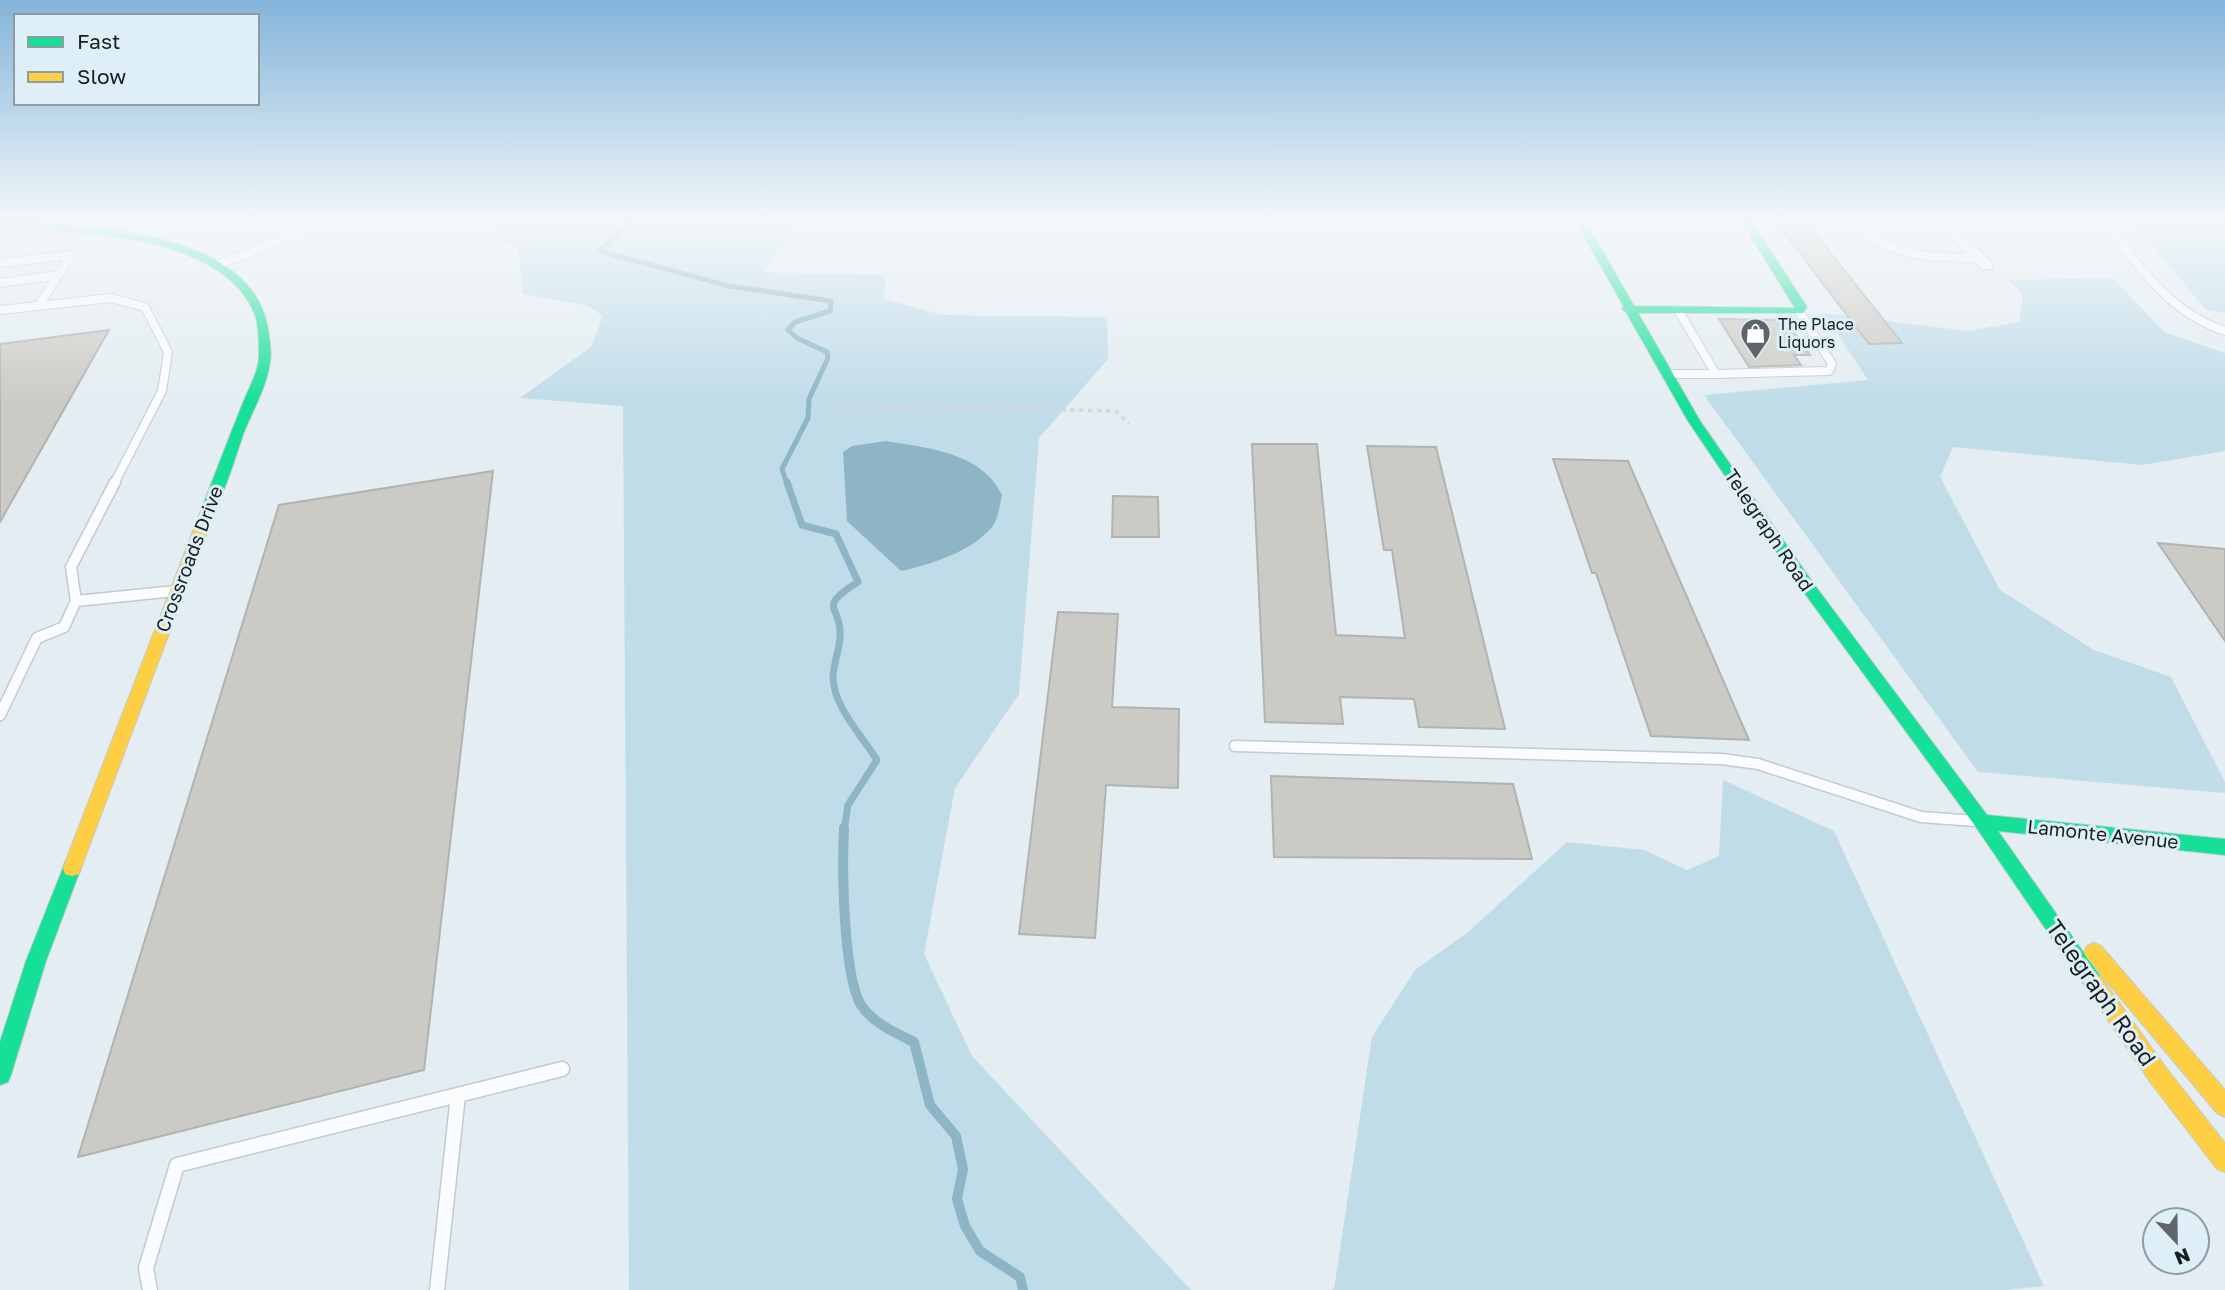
<svg xmlns="http://www.w3.org/2000/svg" width="2225" height="1290" font-family="'Golos Text',sans-serif">
<rect width="100%" height="100%" fill="#e4edf1"/>
<!-- green -->
<path fill="#c0dce9" d="M503 222H798L763 272 885 275 884 299 942 315 1107 317 1108 359 1039 438 1019 694 955 788 924 954 972 1056 1191 1290H629L623 406 520 398 591 347 603 316 586 305 523 294 518 246 487 238Z
M2134 222H2225V313L2205 309Z
M2113 278 2164 332 2225 353V451L2142 465 1953 447 1940 477 2000 590 2094 650 2171 677 2225 782V793L1978 772 1704 395 1868 380 1824 313 1967 331 2019 322 2023 296 2009 280Z
M1723 780 1834 831 2044 1286 2006 1290H1331L1334 1289 1372 1037 1415 970 1467 933 1567 842 1644 850 1687 870 1719 856Z"/>
<!-- water -->
<path fill="#8db5c6" d="M886 441C927 448 982 452 1002 495 1000 504 998 520 992 527 971 552 932 564 901 571L847 521 843 452 852 446Z"/>
<g fill="none" stroke-linecap="round" stroke-linejoin="round">
<!-- stream-far2 -->
<path stroke="#8db5c6" stroke-width="5" d="M629 222 599 251 729 286 831 301 830 311 795 322 788 330 797 338 827 352 828 358 809 399 808 418 782 469 787 484"/>
<!-- stream-far1 -->
<path stroke="#8db5c6" stroke-width="7" d="M787 482 802 525 836 534 858 582C814 610 843 604 840 638 839 650 834 663 833 675 832 705 862 736 877 760L848 805 844 830"/>
<!-- stream -->
<path stroke="#8db5c6" stroke-width="10" d="M844 828C842 866 843 975 861 1005 873 1023 895 1033 914 1042L930 1105 956 1136 963 1169 957 1199 965 1226 980 1251 1020 1277 1023 1290"/>
</g>
<!-- building -->
<path fill="#cccac4" stroke="#b1b3b3" stroke-width="2" d="M1776 222H1806L1902 343 1869 344Z
M1719 319 1785 320 1810 355H1794L1801 365 1749 367Z
M109 330 0 522V344Z
M1252 444H1317L1336 635 1405 638 1392 550H1384L1367 446 1436 447 1505 729 1419 727 1414 699 1340 697 1343 724 1265 722Z
M1553 459 1628 461 1749 740 1651 736 1596 573H1592Z
M493 471 424 1070 78 1157 279 505Z
M1113 496 1158 497 1159 537H1112Z
M2158 543 2225 549V641Z
M1058 612 1118 614 1112 707 1179 709 1178 788 1106 785 1095 938 1019 934Z
M1271 776 1513 784 1532 859 1274 857Z"/>
<g fill="none" stroke-linecap="round" stroke-linejoin="round">
<defs>
<path id="lane-far2" d="M1855 222C1888 257 1932 258 1978 258
M2104 222C2139 267 2169 312 2225 331
M0 263 71 255 39 305
M218 265 326 222
M0 283 58 275
M0 310 111 298 145 307 168 352 162 391 114 484
M1667 374H1716L1678 310
M1716 374 1829 371 1832 364 1799 311"/>
<path id="lane-far1" d="M76 601 71 567 115 482
M0 715 37 638 64 627 76 601 175 591
M1235 746 1722 759 1758 764 1921 817 1976 821"/>
<path id="lane" d="M150 1290 146 1268 177 1165 562 1069
M437 1290 458 1095"/>
<path id="street" d="M1934 222H1949L1992 263V269H1982Z"/>
<path id="fast" d="M0 222C82 225 259 227 269 336 270 345 272 354 270 362 267 386 253 410 244 432 235 458 227 487 214 511L209 512 202 508C216 471 230 435 245 398 250 386 258 372 259 358 259 346 259 326 255 315 224 233 73 231 0 228Z
M1576 222H1586L1634 306 1795 308 1742 222H1752L1807 307 1803 313H1638L1700 421 1813 583 1987 815 2225 839V855L1998 831 2100 976 2103 982 2100 988 2093 991 2086 988 1976 827 1803 591 1688 421 1626 312 1622 309 1624 307Z
M72 860 79 862 81 868 46 961 11 1075 8 1082 0 1085V1042L26 961 63 868 65 862Z"/>
<path id="slow" d="M209 504 216 508 81 868 79 874 72 876 65 874 63 868 202 508Z
M2094 943 2101 946 2225 1090V1117L2217 1113 2087 958 2084 952 2087 946Z
M2093 973 2100 976 2167 1069 2225 1143V1172L2217 1169 2151 1083 2086 988 2083 982 2086 976Z"/>
</defs>
<!-- lane-far2 casing -->
<use href="#lane-far2" stroke="#c4cace" stroke-width="10"/>
<!-- lane-far1 casing -->
<use href="#lane-far1" stroke="#c4cace" stroke-width="13"/>
<!-- lane casing -->
<use href="#lane" stroke="#c4cace" stroke-width="17"/>
<!-- street casing -->
<use href="#street" stroke="#c4cace" stroke-width="3"/>
<!-- fast casing -->
<use href="#fast" stroke="#c4cace" stroke-width="2"/>
<!-- slow casing -->
<use href="#slow" stroke="#c4cace" stroke-width="2"/>
<!-- path -->
<path stroke="#d5d7d8" stroke-width="3.5" stroke-dasharray="4.5 4.5" stroke-linecap="butt" d="M827 405 1116 411 1129 424"/>
<!-- lane-far2 -->
<use href="#lane-far2" stroke="#fbfcfd" stroke-width="8"/>
<!-- lane-far1 -->
<use href="#lane-far1" stroke="#fbfcfd" stroke-width="10"/>
<!-- lane -->
<use href="#lane" stroke="#fbfcfd" stroke-width="14"/>
<!-- street -->
<use href="#street" fill="#fbfcfd" fill-rule="evenodd"/>
<!-- fast -->
<use href="#fast" fill="#16e098" fill-rule="evenodd"/>
<!-- slow -->
<use href="#slow" fill="#ffcf43" fill-rule="evenodd"/>
</g>
<!-- sky -->
<linearGradient id="sky" x2="0" y2="1"><stop stop-color="#83b4da"/><stop offset="0.55" stop-color="#f3f7f9"/><stop offset="1" stop-color="#f3f7f9" stop-opacity="0"/></linearGradient>
<rect width="2225" height="402" fill="url(#sky)"/>
<!-- icons -->
<defs>
<symbol id="shop-pin" viewBox="-11 -11 22 30"><path d="M0 17L-7.5 6A9.5 9.5 0 1 1 7.5 6Z" fill="#5f666a" stroke="#deeff7"/><path d="M-5-2.5h2.3a2.7 3.5 0 0 1 5.4 0H5L5.5 6h-11ZM-1.5-2.5h3a1.5 2.3 0 0 0-3 0Z" fill="#fff"/></symbol>
</defs>
<g fill-rule="evenodd">
<use href="#shop-pin" x="1738" y="316" width="35" height="47"/>
</g>
<g text-anchor="middle" stroke-width="6" stroke-linejoin="round" paint-order="stroke">
<!-- far-poi labels -->
<g font-size="16" fill="#181e21" stroke="#deeff7" text-anchor="start">
<text x="1778" y="330">The Place<tspan x="1778" dy="18">Liquors</tspan></text>
</g>
<!-- street labels -->
<g font-size="19" fill="#181e21" stroke="#deeff7">
<text transform="translate(1769 530) rotate(56)" y="7">Telegraph Road</text>
<text transform="translate(189 559) rotate(-69)" y="7">Crossroads Drive</text>
<text transform="translate(2103 834) rotate(6)" y="7">Lamonte Avenue</text>
</g>
<!-- near-street labels -->
<g font-size="23" fill="#181e21" stroke="#deeff7">
<text transform="translate(2101 993) rotate(55)" y="8">Telegraph Road</text>
</g>
</g>
<!-- legend -->
<rect x="14" y="14" width="245" height="91" fill="#deeff7" stroke="#8f9ba1" stroke-width="2"/>
<rect x="28" y="37" width="35" height="10" fill="#16e098" stroke="#8f9ba1" stroke-width="2"/>
<text x="77" y="49" font-size="21" fill="#181e21">Fast</text>
<rect x="28" y="72" width="35" height="10" fill="#ffcf43" stroke="#8f9ba1" stroke-width="2"/>
<text x="77" y="84" font-size="21" fill="#181e21">Slow</text>
<!-- north arrow -->
<g transform="translate(2176 1241) rotate(158)"><circle r="33" fill="#deeff7" stroke="#8f9ba1" stroke-width="2"/>
<path d="M0-5L12 26L0 18L-12 26Z" fill="#5f666a"/>
<text y="-10" font-size="19" font-weight="bold" text-anchor="middle" fill="#181e21">N</text>
</g>
</svg>
